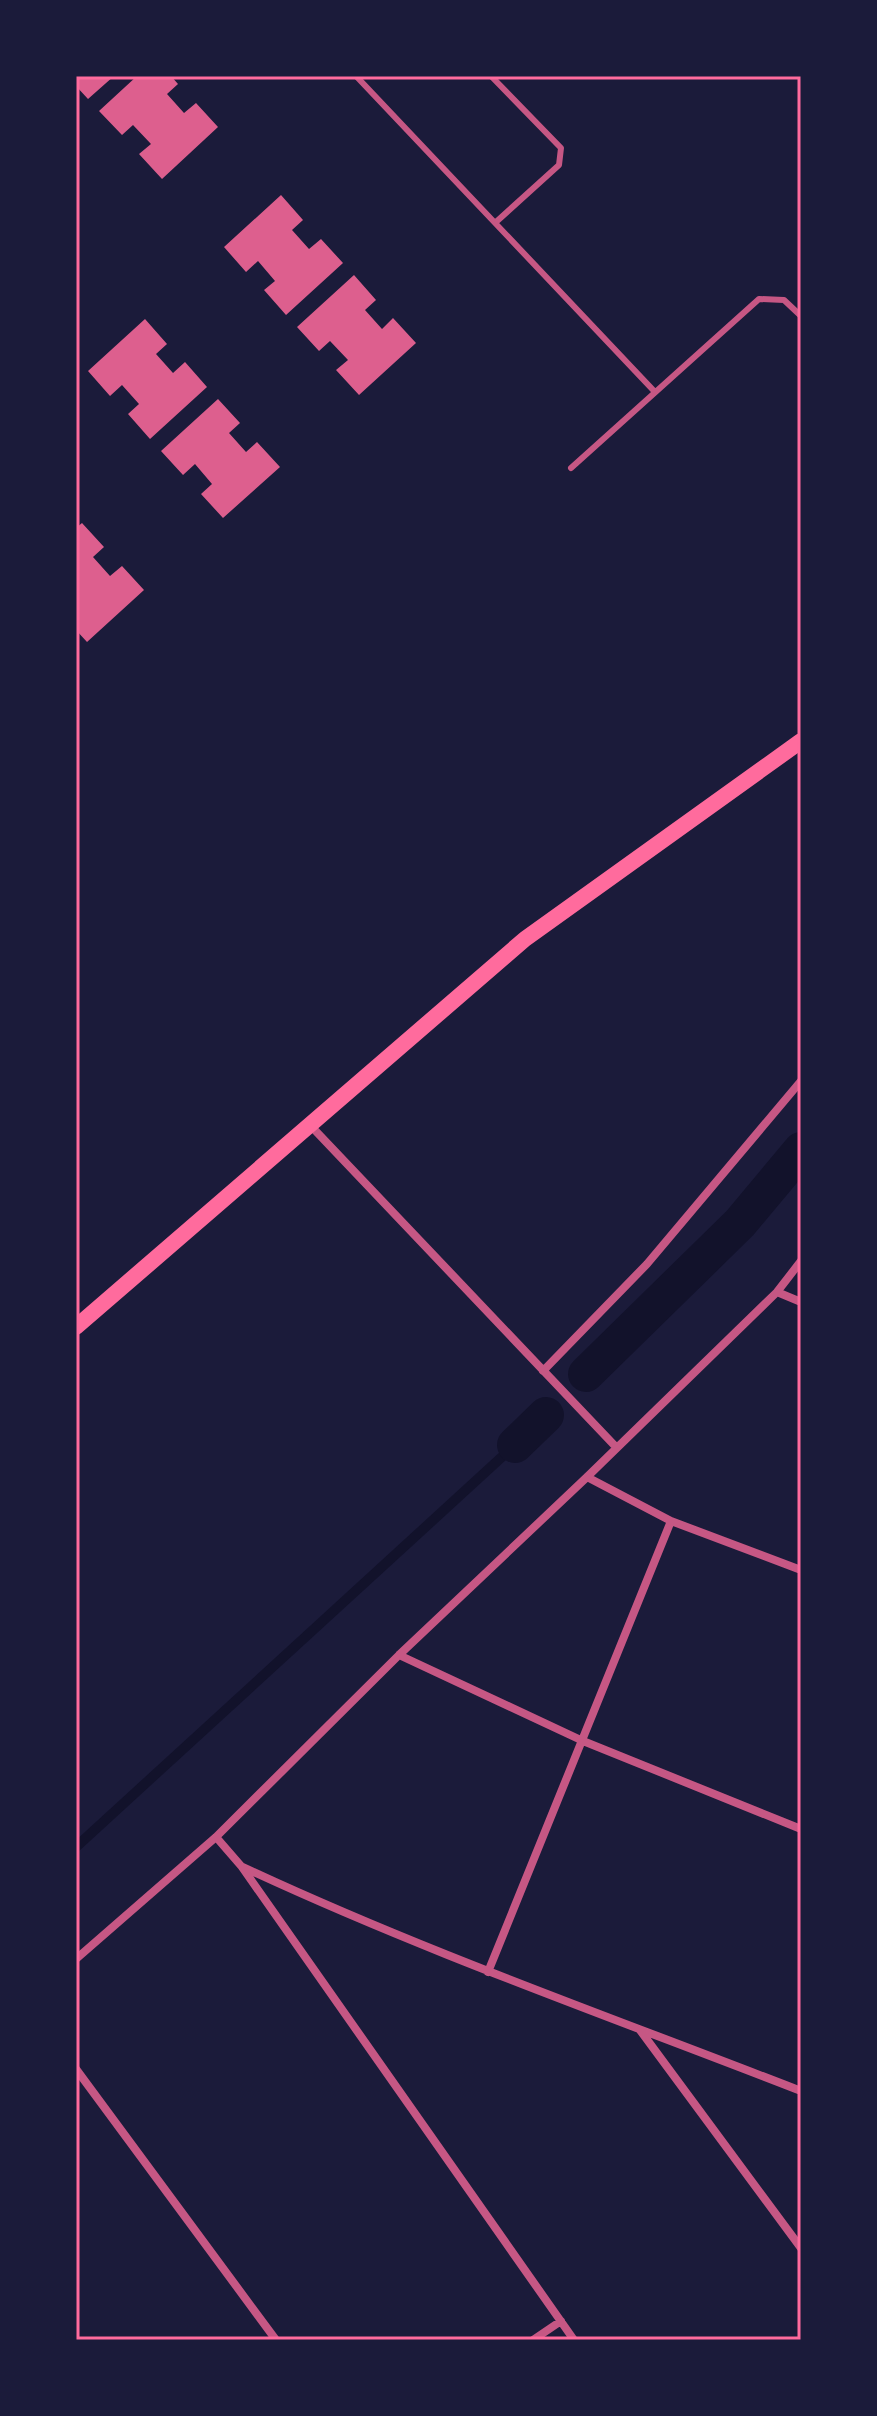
<svg xmlns="http://www.w3.org/2000/svg" width="877" height="2416" font-family="'Golos Text',sans-serif">
<rect width="100%" height="100%" fill="#1b1b3a"/>
<g fill="none" stroke-linecap="round" stroke-linejoin="round">
<!-- stream -->
<path stroke="#12122b" stroke-width="10" d="M76 1847 515 1445"/>
<!-- canal -->
<path stroke="#12122b" stroke-width="36" d="M586 1374 740 1223 801 1150
M515 1445 546 1415"/>
</g>
<!-- building -->
<path fill="#dd5f8e" d="M76 76H114L88 99 76 86Z
M137 76H171L178 84 167 94 184 113 196 103 218 127 162 179 139 154 151 144 133 125 122 135 99 111Z
M281 195 303 220 292 230 309 249 321 239 343 263 286 315 264 290 275 281 258 261 246 272 224 247Z
M354 275 376 300 365 310 382 329 393 318 416 343 359 395 336 370 348 360 330 341 319 351 297 327Z
M145 319 167 344 156 354 173 373 185 362 207 387 150 439 128 414 139 404 122 385 110 396 88 371Z
M218 399 240 423 229 433 246 452 257 442 280 467 223 518 201 494 212 484 195 464 183 475 161 451Z
M82 523 104 547 93 557 110 576 122 566 144 590 87 642 76 630V528Z"/>
<g fill="none" stroke-linecap="round" stroke-linejoin="round">
<!-- service -->
<path stroke="#c65784" stroke-width="6" d="M356 76 655 392
M491 76 561 148 559 165 496 222
M571 468 759 299 784 300 801 316"/>
<!-- minor -->
<path stroke="#c65784" stroke-width="8" d="M310 1125 616 1447
M777 1292 801 1302
M543 1371 647 1264 801 1081
M587 1477 671 1521 801 1570
M399 1655 583 1741 801 1829
M216 1837 242 1867 574 2340
M243 1867C425 1952 614 2018 801 2091
M76 1959 216 1837 399 1655 587 1477 777 1292 801 1261
M488 1972 671 1521
M640 2030 801 2248
M76 2069 276 2340
M533 2340 561 2321"/>
<!-- secondary -->
<path stroke="#ff6b9d" stroke-width="16" d="M76 1327 525 939 801 741"/>
</g>
<!-- border -->
<rect width="877" height="2416" fill="none" stroke="#1b1b3a" stroke-width="156"/>
<rect x="78" y="78" width="721" height="2260" fill="none" stroke="#ff6b9d" stroke-width="3"/>
</svg>
